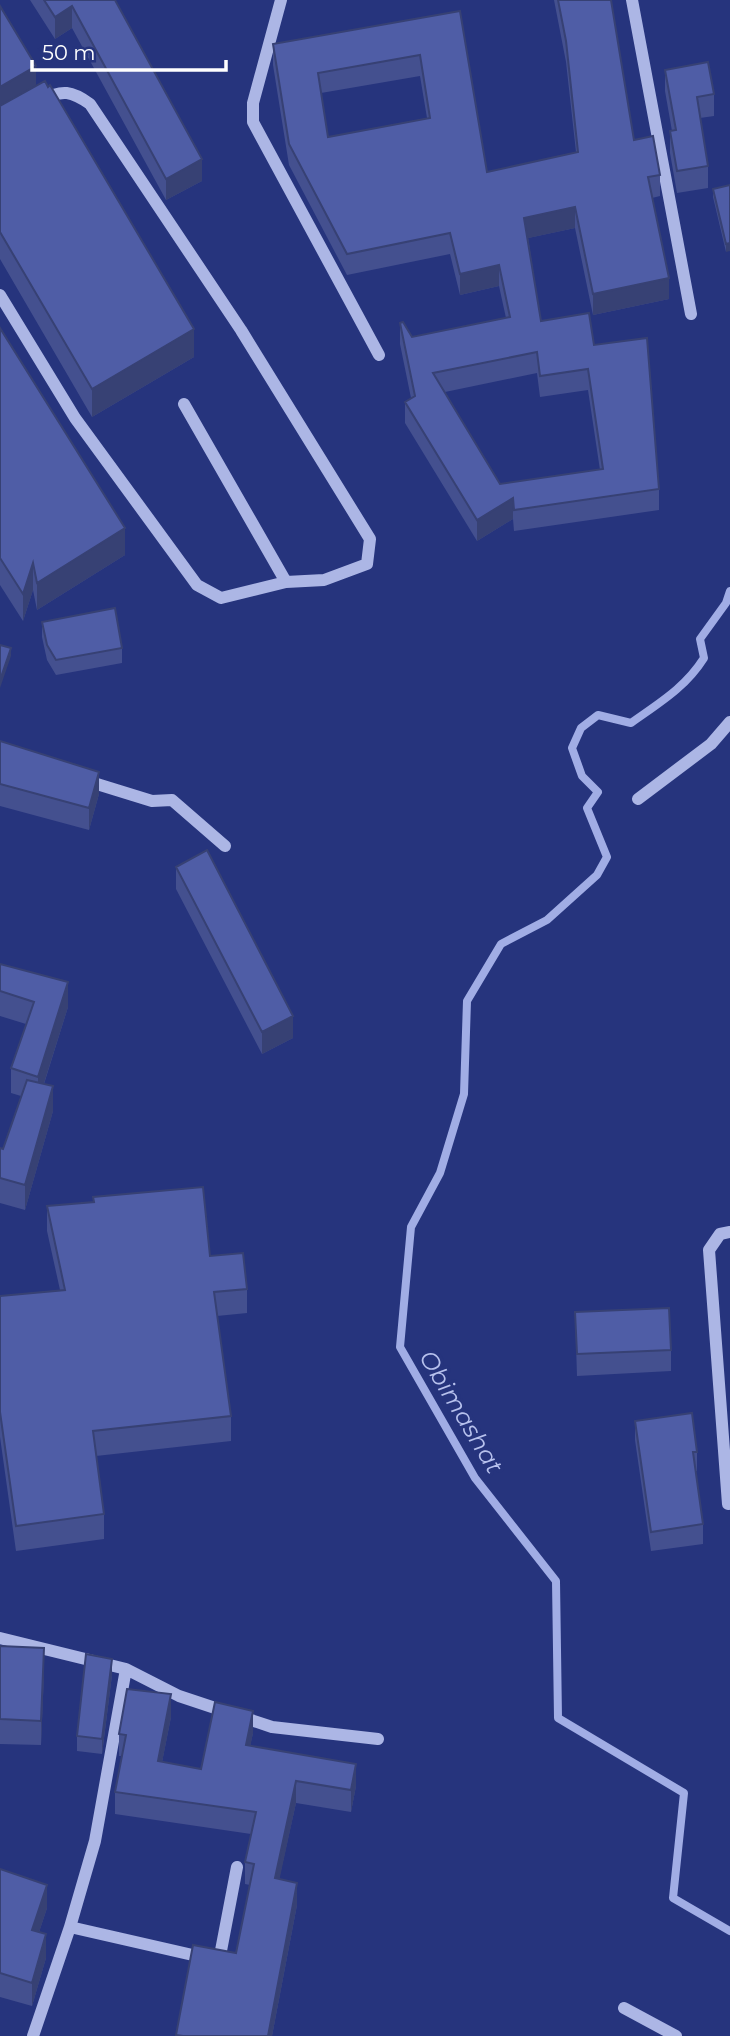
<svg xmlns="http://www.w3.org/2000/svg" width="730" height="2036" font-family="Montserrat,sans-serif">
<rect width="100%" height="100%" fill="#26347d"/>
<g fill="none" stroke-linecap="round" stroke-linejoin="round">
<!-- stream -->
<path stroke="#a1ade5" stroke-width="8" d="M730 591 726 603 700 639 704 658C685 688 659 703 631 723L598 715 581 728 572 748 582 776 598 792 587 808 607 857 597 875 547 920 501 944 467 1001 464 1094 440 1173 411 1227 400 1347 475 1478 556 1581 558 1718 684 1793 673 1898 730 1931"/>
<!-- minor -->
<path stroke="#acb6e5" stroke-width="12" d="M281 0 253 103V122L379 355
M632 0 691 314
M0 295 75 418 197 585 221 598 286 582 324 580 367 564 370 539 241 330 90 104C72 91 62 89 42 100
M184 404 286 582
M84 780 152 801 172 800 225 846
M638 799 711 744 730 722
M728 1504 709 1250 720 1234 730 1232
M0 1638 126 1669 95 1841 70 1927 33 2036
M126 1669 179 1696 272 1727 378 1739
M70 1927 219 1961 237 1867
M624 2008 676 2036"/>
</g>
<!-- wall -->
<path fill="#44508f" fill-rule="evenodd" d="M30 0H116L115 1 202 181 166 200 72 28 55 39Z
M554 0H611L634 140 660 175V196L652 198 669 299 593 315 575 228 528 238 541 321 594 345 659 489V510L514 531 513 519 477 541 405 423V402L411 398 400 344V323L412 337 506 318 499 286 460 295 450 254 347 275 289 165 273 65V44L460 11 487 172 576 152 566 62ZM420 76 427 118 328 137 321 93ZM537 373 540 397 588 390 600 470 500 484 445 392Z
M0 6 36 86 194 357 92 417 0 259Z
M665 70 714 94V116L700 118 708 166V188L677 193 670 153V131H672L665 91Z
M730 185 726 252 713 197V189Z
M0 328 125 555 37 610 33 590 23 621 0 585Z
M42 622 122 648V663L56 675 47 660 42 637Z
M0 741 99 794 89 830 0 806Z
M176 867 293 1038 262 1054 176 889Z
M0 964 68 1007 44 1084 53 1111 25 1210 0 1203V1148L3 1149 21 1096 11 1093V1068L26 1024 0 1016Z
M47 1206 210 1256 247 1289V1313L217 1316 231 1416V1441L96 1456 104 1514V1539L16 1551 0 1437V1296L60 1290 47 1231Z
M575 1312 671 1350V1371L577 1376Z
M635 1421 697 1452V1471H696L703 1524V1544L651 1551 635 1440Z
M0 1646 44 1673 41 1745 0 1744Z
M112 1675 102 1754 77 1751V1736Z
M171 1717 162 1762 201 1769 253 1733 250 1746 356 1786 351 1812 296 1803 279 1879 297 1905 272 2036H176L236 1953 250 1885 245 1884V1862L251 1834 115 1814V1792L122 1756H119V1734Z
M0 1869 47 1908 39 1932 46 1958 32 2006 0 1997Z"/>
<!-- shaded-wall -->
<path fill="#374174" d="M72 6V28L55 39V17Z
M36 66V94L0 115V87Z
M202 159V181L166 200V179Z
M575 207V228L524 239V218Z
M730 243V251L726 252V244Z
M499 265V286L460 295V274Z
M669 278V299L593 315V294Z
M194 329V357L92 417V389Z
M513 498V519L477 541V520Z
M125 528V555L37 610V583Z
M33 563V590L23 621V594Z
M11 648V656L0 688V680Z
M99 772V794L89 830V808Z
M68 982V1007L38 1102V1077Z
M293 1016V1038L262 1054V1032Z
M53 1086V1111L25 1210V1185Z
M44 1648V1673L41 1745V1721Z
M112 1659V1675L102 1754V1739Z
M171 1694V1717L158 1783V1761Z
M253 1711V1733L246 1768V1745Z
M356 1764V1786L351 1812V1790Z
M296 1781V1803L275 1900V1878Z
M297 1883V1905L272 2036H268Z
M47 1885V1908L32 1954V1930Z
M46 1934V1958L32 2006V1983Z"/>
<!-- building -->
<path fill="#4f5da6" stroke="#374174" stroke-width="2" fill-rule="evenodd" d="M44 0H115L202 159 166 179 72 6 55 17Z
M558 0H611L634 140 653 136 660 175 648 177 669 278 593 294 575 207 524 218 541 321 589 313 594 345 647 338 659 489 514 510 513 498 477 520 405 402 415 396 400 323 403 322 412 337 510 317 499 265 460 274 450 233 347 254 289 144 273 44 460 11 487 172 578 152 566 41ZM420 55 430 118 328 137 318 73ZM537 352 540 376 588 369 603 469 500 484 433 373Z
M0 6 36 66 0 87Z
M708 62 714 94 697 97 708 166 677 171 670 131 676 130 665 70Z
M45 81 48 87 50 85 194 329 92 389 0 232V106Z
M730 185V243L726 244 713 189Z
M0 328 125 528 37 583 33 563 23 594 0 558Z
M115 608 122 648 56 660 47 645 42 622Z
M0 645 11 648 0 680Z
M0 741 99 772 89 808 0 784Z
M207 850 293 1016 262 1032 176 867Z
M0 964 68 982 38 1077 11 1068 34 1002 0 991Z
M27 1080 53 1086 25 1185 0 1178V1148L3 1149Z
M203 1187 210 1256 243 1253 247 1289 214 1292 231 1416 93 1431 104 1514 16 1526 0 1412V1296L65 1290 47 1206 94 1202 93 1197Z
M669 1308 671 1350 577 1354 575 1312Z
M692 1413 697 1452H693L703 1524 651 1532 635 1421Z
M0 1646 44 1648 41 1721 0 1719Z
M86 1654 112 1659 102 1739 77 1736Z
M127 1689 171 1694 158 1761 201 1769 215 1702 253 1711 246 1745 356 1764 351 1790 296 1781 275 1878 297 1883 268 2036H183L176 2035 193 1945 236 1953 254 1864 245 1862 256 1812 115 1792 126 1735 119 1734Z
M0 1869 47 1885 32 1930 46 1934 32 1983 0 1973Z"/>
<g text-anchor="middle" stroke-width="7" stroke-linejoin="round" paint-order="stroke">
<!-- water labels -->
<g font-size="24" font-style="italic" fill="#b7c1ed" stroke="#26347d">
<text transform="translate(461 1412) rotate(59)" y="8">Obimashat</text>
</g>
</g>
<!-- scale -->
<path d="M32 60v10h194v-10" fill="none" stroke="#ffffff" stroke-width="3.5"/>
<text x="42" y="60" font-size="21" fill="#ffffff" stroke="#26347d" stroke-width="5" paint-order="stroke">50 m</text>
</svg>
